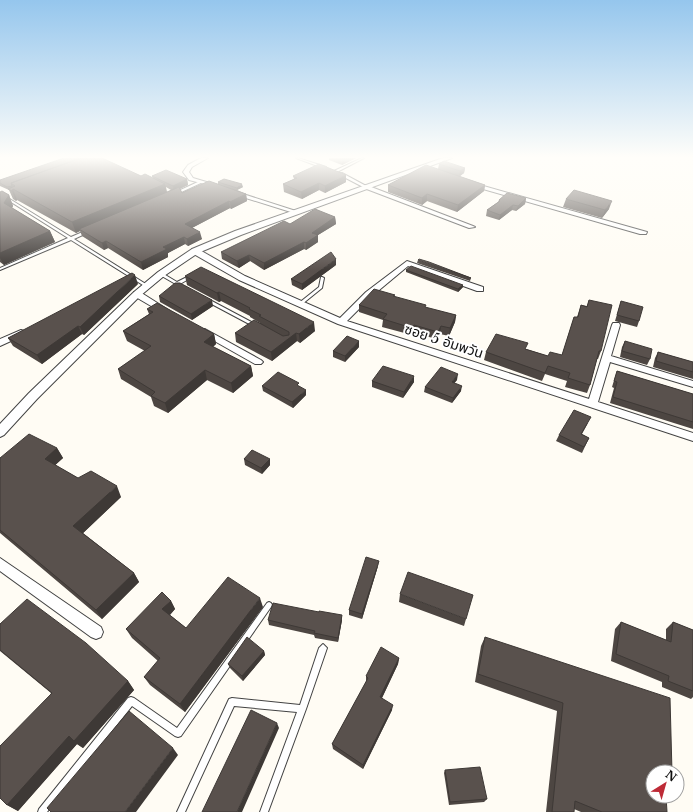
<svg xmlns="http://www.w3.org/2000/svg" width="693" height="812" font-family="'Libre Baskerville','Noto Sans Thai',serif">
<rect width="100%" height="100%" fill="#fffcf4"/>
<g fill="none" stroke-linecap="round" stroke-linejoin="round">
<defs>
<path id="service" d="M296 158H298L326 167 323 168Z
M362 158H364L337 172 334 171Z
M340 173H342L368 187 365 188 340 175Z
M200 181 203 182 177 194 174 193Z
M0 193 71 237 85 231H87V233L74 239 149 286 148 287H146L71 240 0 270V268L68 238 0 195Z
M160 273H162L177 282 191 275H193L194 276 180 284 181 285 179 286 160 275Z
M321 277H322L324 278 322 288 301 305H299V303L319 287Z
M206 299H208L257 325 255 326H253L206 301Z
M269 602 271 603 272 605 271 607 181 736 178 737 175 736 132 706 47 812H38L39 809 128 698 131 697 134 698 177 728 267 603Z
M323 644 327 648 306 709 268 812H260L297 712 234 706 185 812H177L229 699 232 698 300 705 319 648Z"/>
<path id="minor" d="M201 158H208L192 167 189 172 193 178 220 186V188L189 180 183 172 188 165Z
M469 183H473L647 232 646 234H640L469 185Z
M366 185 473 226 475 227 469 228 364 188 363 187Z
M233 192H237L299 212 294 213 233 194Z
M192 249H198L245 276 340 318 366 292 407 261 483 287V291H477L408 266 372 296 347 321 589 399 612 325 613 323H619L620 325 611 356 693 381V387L610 362 598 402 693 433V441L338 324 239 280 192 253Z
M134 292H140L170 311 169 313H163L134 296Z
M205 329 261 360 263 362 261 364H255L202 334 201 332 202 330Z
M21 330 24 331 25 333 24 335 0 346V339Z
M0 558 101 627 103 632 101 637 96 639 91 637 0 571Z"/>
<path id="tertiary" d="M443 158H452L241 235 198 253 164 276 140 296 37 399 4 435 0 437V424L29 393 134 292 158 272 192 249 235 231Z"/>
</defs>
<!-- service casing -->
<use href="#service" stroke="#434343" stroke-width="2"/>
<!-- minor casing -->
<use href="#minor" stroke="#434343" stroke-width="2"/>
<!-- tertiary casing -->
<use href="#tertiary" stroke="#434343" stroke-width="2"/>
<!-- service -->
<use href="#service" fill="#fff" fill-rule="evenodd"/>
<!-- minor -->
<use href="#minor" fill="#fff" fill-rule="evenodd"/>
<!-- tertiary -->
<use href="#tertiary" fill="#fff" fill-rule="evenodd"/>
</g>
<!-- wall -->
<path fill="#4d4642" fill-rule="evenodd" d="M329 158H356L342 165 329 160Z
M439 164 465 168 464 173 459 176 485 185 484 191 457 212 427 201 422 205 388 192V185L438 169Z
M141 176 153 178 152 176 187 179 188 185 180 189 182 193 218 184V182L243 187 237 190 246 194 247 201 231 209 230 208 192 228 202 239 188 246 185 244 168 253V257L143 270 108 248 104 250 82 236 80 231 76 233 17 200 16 201 13 199 9 190 0 186V180ZM166 187 171 190 167 192Z
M293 176 346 182 325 193 319 190 302 199 284 192 283 184 294 179Z
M0 192 9 195 13 206 12 208 50 231 55 242 4 265 0 262Z
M526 198 525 204 516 211 512 210 499 220 486 216 487 210 498 202 499 200Z
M566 199 609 209 602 218 563 207Z
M335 217 336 224 318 235V242L306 250 304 249 264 270 250 261 239 268 222 259 221 252 290 224Z
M418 260 471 278 470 281 417 263Z
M336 265 302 290 292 285 291 279Z
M406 270 463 287 458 292 406 272Z
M185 276 315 331 300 343 297 341 272 361 236 342 235 333 260 323 250 317V316L221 301 219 302 187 285Z
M138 284 84 335 82 334 42 364 13 346 8 338Z
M159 296 213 306 192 320 160 302Z
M394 297 426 308 456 315 455 322 449 336 440 334 437 339 413 333 412 335 382 327 383 320 359 312V305Z
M589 300 601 351 598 359H597L590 385 587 393 565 387 567 381 545 374 542 381 484 360 486 352 526 349 548 356 562 355 574 317H577L581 305 587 306Z
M621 301 639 321 637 327 615 321Z
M147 309 214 334 216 344 213 347 251 366 253 376 233 393 207 380 168 413 154 406 151 397 121 379 118 369 145 351 127 341 123 331 149 314Z
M625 341 650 359 647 365 620 357 622 347Z
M359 347 345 362 333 357V351Z
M658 352 693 362V379L653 367 655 358Z
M617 371 693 394V429L610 403 614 388 612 387 615 377Z
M457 380 454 383 461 391 452 403 424 392 425 387Z
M372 381 414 382 403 398 372 387Z
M262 386 306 395 293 408 263 391Z
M588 423 582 434 589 438 582 453 556 441 559 435Z
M57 448 63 458 55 465 78 478 121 497 83 533 134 573 139 582 102 619 0 533V458Z
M244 459H270V465L262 474 245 465Z
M378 566 362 619 349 615V610Z
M400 594 466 619 464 626 399 602Z
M171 601 175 609 170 615 186 628 263 607 185 712 150 685 144 677 158 661 132 638 126 629Z
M268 620H342L338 642 315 638 314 635 269 625Z
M621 622 666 640V629L673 622 693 630V697L691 699 662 687V682L611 661 615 629Z
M0 624 128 681 134 690 83 748 77 744 18 811 7 805 51 693 0 651Z
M485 637 653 772 667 812H581L574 809V812H546L557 711 475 682 481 646Z
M264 651 265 655 243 681 230 668 228 664Z
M399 658 398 664 382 698 392 710 363 769 333 749 332 744 366 682V676Z
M445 770 487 799 484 802 449 805 444 773Z"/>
<!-- shaded-wall -->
<path fill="#3e3936" d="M342 158H356L342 165Z
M465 168 464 173 459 177 460 171Z
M346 175V182L325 193V186Z
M187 179 188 185 174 191 173 186Z
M319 183V190L302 199 301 192Z
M165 184 167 194 79 229 80 231 76 233 72 222Z
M242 184 243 187 237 190V188Z
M485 185 484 191 457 212 458 205Z
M13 189 17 200 16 201 12 191Z
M246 194 247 201 231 209 230 202Z
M427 194V201L422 205V198Z
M9 195 13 206 9 213 4 203Z
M526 198 525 204 516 211 518 206Z
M229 201 230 208 186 231 185 224Z
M612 201 609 209 602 218 605 210Z
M513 205 512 210 499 220 500 215Z
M335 217 336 224 318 235V242L306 250V243L312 233Z
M50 231 55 242 4 265 0 258V253Z
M200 232 202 239 188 246 187 239Z
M184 237 185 244 168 253V257L143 270 141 262 163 247Z
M106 241 108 248 104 250 102 243Z
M304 242V249L264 270V263Z
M249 255 250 261 239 268 237 261Z
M336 259V265L302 290V284Z
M135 275 138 284 84 335 80 327Z
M463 285V287L458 292V289Z
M219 292 221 301 219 302 217 293Z
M212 300 213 306 192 320 191 314Z
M456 315 455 322 449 336 450 328Z
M314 322 315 331 300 343 299 334Z
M414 325 413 333 412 335V328Z
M78 326 82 334 42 364 37 355Z
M441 326 440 334 437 339 438 332Z
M296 333 297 341 272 361 271 352Z
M214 334 216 344 206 352 204 342Z
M359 341V347L345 362V356Z
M251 366 253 376 233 393 231 383Z
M205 370 207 380 168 413 165 403Z
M458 374 457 380 451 387 452 382Z
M414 376V382L403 398 404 392Z
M462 386 461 391 452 403 453 398Z
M306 390V395L293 408 292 402Z
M57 448 63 458 51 469 45 459Z
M270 459V465L262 474 261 468Z
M117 486 121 497 80 536 73 526Z
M379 561 378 566 362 619V614Z
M134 573 139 582 102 619 96 610Z
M260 598 263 607 185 712 180 704Z
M171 601 175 609 167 618 162 609Z
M342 615V620L338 642V638Z
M264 651 265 655 243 681 242 676Z
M399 658 398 664 380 702V697Z
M128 681 134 690 83 748 77 744 18 811 7 805 69 736Z
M393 705 392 710 363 769V765Z
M277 723 279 728 242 812H237Z
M173 748 178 755 136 812H125Z"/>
<!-- building -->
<path fill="#59514d" stroke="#3e3936" d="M64 158H81L11 183 12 186 7 187 0 183V180Z
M81 158H102L141 176 145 174 165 184 72 222 13 189 12 191 8 189 15 186 11 183Z
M444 161 465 168 460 171 439 164Z
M319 164 346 175 325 186 319 183 301 192 283 184 297 178 293 176Z
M426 165 485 185 458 205 427 194 422 198 388 185Z
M166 170 187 179 173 186 152 176Z
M224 179 242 184 237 188 218 182Z
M209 181 246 194 230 202 229 201 185 224 200 232 187 239 184 237 163 247 167 249 141 262 106 241 102 243 79 229 179 187 182 193Z
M574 190 612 201 605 210 566 199Z
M2 191 9 195 4 203 50 231 0 253V192Z
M507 193 526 198 518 206 513 205 500 215 487 210 500 201 499 200Z
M315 209 335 217 312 233 318 235 306 243 304 242 264 263 249 255 237 261 221 252 284 221 290 224Z
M331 252 336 259 302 284 291 279Z
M419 259 429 262 471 278 418 260Z
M411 266 463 285 458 289 406 270Z
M201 267 314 322 299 334 296 333 271 352 235 333 254 320 283 336 289 335V332L259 316 261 315 249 309 250 308 219 292 217 293 185 276Z
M132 273 135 275 80 327 78 326 37 355 8 338Z
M175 283H180L212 300 191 314 159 296Z
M374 289 395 295 393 296 426 305 425 307 456 315 450 328 441 326 438 332 414 325 412 328 383 319 387 314 359 305Z
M589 300 612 305 601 351H599L590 385 568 378 570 373 548 366 545 373 486 352 496 334 528 343 525 349 548 356 550 352 562 355 574 317H578L581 305 587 307Z
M621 301 643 307 639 321 617 315Z
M157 303 214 334 204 342 251 366 231 383 205 370 165 403 151 396 155 392 118 369 151 346 123 331 153 312 147 309Z
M347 336 359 341 345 356 333 351Z
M625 341 652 349 650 359 622 351Z
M658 352 693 362V372L656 361Z
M383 366 414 376 404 392 372 381Z
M441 367 458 374 452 382 462 386 453 398 425 387Z
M617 371 693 394V422L613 397 617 382 614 381Z
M278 372 299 383 297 385 306 390 292 402 262 386Z
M574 410 591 417 581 434 589 438 584 447 559 435Z
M29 434 57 448 45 459 78 478 91 471 117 486 73 526 134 573 96 610 0 530V458Z
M252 450 270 459 261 468 244 459Z
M366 557 379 561 362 614 349 610Z
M408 572 473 595 466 619 400 594Z
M228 577 260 598 180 704 144 677 160 658 126 629 162 592 171 601 162 609 186 628Z
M27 599 86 643 128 681 74 741 69 736 7 805 0 798V746L52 693 0 650V624Z
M273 603 319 612V611L342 615 338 638 314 633 315 631 268 620Z
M621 622 671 642 673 622 693 630V691L668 681 669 676 616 654Z
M247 637 264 651 242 676 228 664Z
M485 637 670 698 672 772H653V796H666L667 812H602L575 801 574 812H552L563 703 478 674Z
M381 647 399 658 380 697 393 705 363 765 332 744 368 678 366 676Z
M251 710 277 723 237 812H202Z
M129 711 173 748 125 812H51L47 808Z
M480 767 487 799 450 802 445 770Z"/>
<!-- sky -->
<linearGradient id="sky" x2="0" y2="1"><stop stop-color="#95c6ed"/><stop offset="0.58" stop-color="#fffefa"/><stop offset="1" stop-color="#fffefa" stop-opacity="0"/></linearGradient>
<rect width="693" height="271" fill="url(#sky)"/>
<g text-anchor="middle" stroke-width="4" stroke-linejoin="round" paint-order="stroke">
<!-- street labels -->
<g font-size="14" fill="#101010" stroke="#fff">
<text transform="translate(444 341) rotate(18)" y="5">ซอย 5 อัมพวัน</text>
</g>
</g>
<!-- north arrow -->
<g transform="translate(665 784) rotate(37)"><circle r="19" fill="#ffffff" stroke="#9f9f9f"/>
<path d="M0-3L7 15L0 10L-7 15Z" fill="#be2b37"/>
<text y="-6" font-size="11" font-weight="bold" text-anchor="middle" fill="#101010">N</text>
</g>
</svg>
